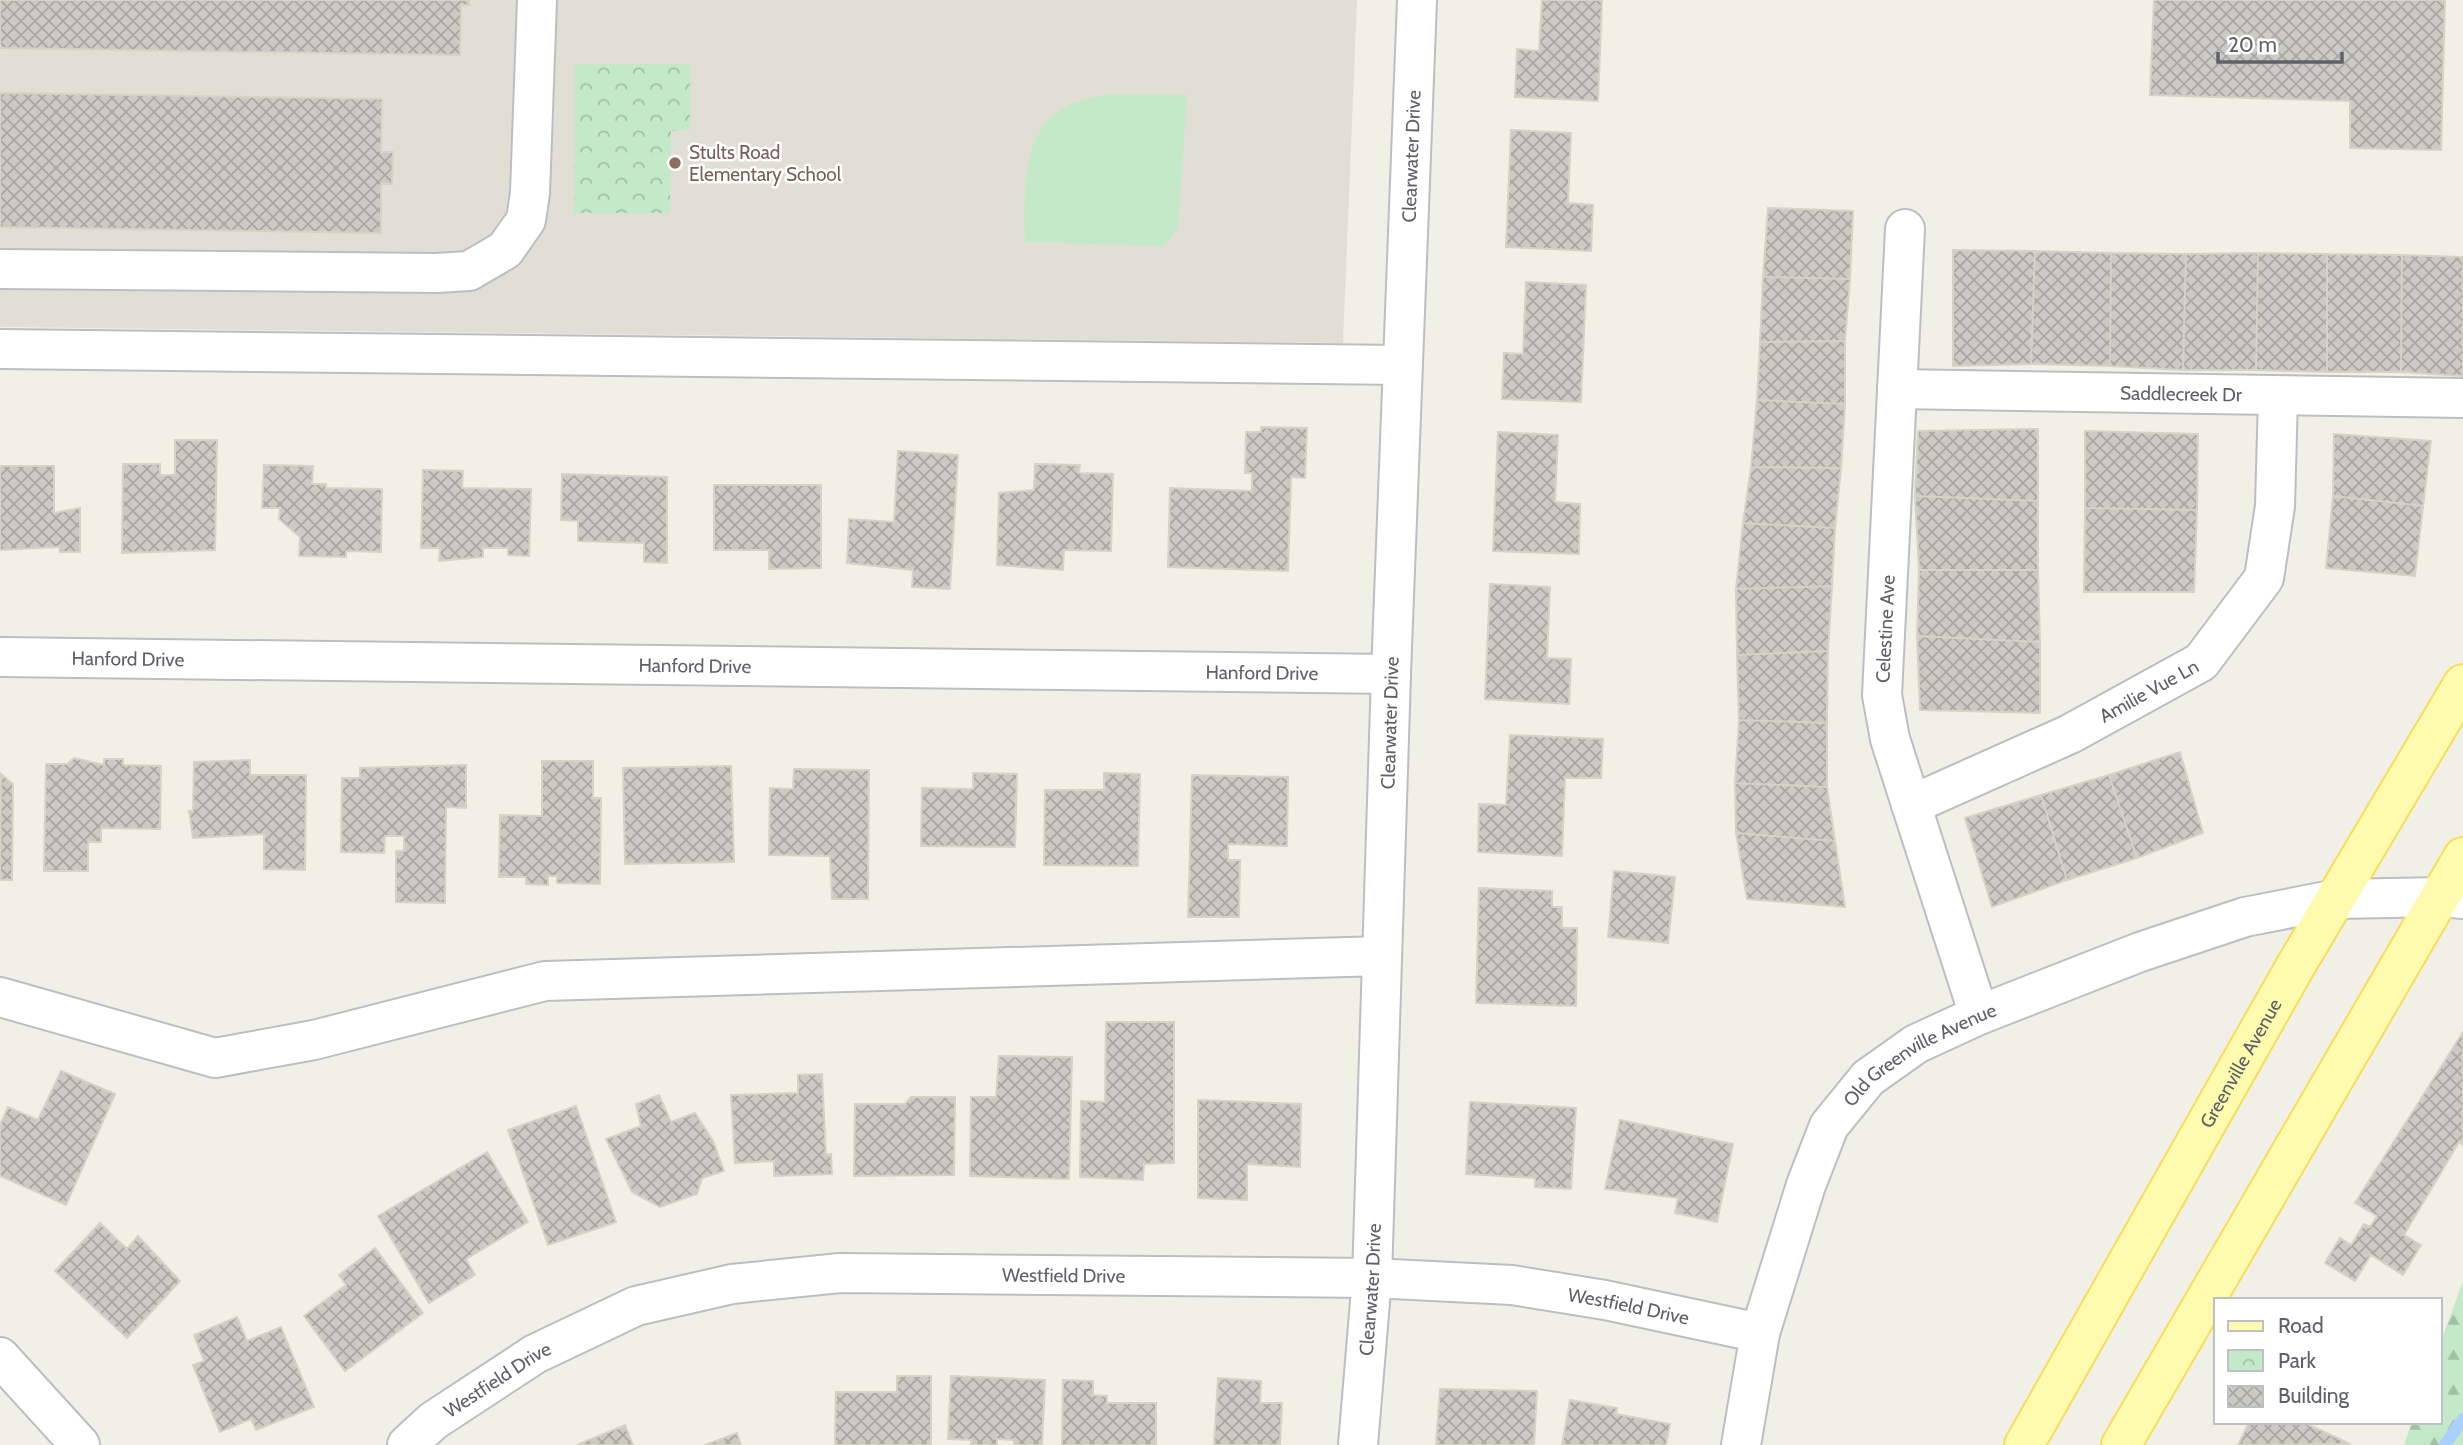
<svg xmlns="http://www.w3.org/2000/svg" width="2463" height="1445" font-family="Cabin,sans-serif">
<defs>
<pattern id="forest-firs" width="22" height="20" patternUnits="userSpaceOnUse" patternTransform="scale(1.75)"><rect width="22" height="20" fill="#c3e9c8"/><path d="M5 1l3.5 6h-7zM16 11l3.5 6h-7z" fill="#a2c0a6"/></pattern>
<pattern id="park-crowns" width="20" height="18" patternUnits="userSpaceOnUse" patternTransform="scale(1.75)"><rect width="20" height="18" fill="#c3e9c8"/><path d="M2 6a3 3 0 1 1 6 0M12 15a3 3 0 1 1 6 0" fill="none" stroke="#a2c0a6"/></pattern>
<pattern id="building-cross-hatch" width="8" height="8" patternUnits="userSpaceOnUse" patternTransform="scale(1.75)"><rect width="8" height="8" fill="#cccac4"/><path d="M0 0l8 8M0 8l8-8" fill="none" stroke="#a9a7a3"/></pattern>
</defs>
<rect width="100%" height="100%" fill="#f1f0e7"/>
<!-- education -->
<path fill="#e1dfd5" d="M0 0H1357L1343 343 0 327Z"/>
<!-- grass -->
<path fill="#c3e9c8" d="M1116 94 1187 95 1178 227 1165 246 1025 242C1024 167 1021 101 1116 94Z"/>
<!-- forest -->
<path fill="url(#forest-firs)" d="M2463 1281V1445H2404L2412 1422H2440V1344Z"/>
<!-- park -->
<path fill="url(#park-crowns)" d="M575 64H690V130L671 131 670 213H574Z"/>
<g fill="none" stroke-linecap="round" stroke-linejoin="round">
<!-- stream -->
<path stroke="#a9d0ff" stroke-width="12" d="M2445 1445 2463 1419"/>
</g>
<!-- building -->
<path fill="url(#building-cross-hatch)" stroke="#d6d3c5" stroke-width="2" d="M0 0H469V5H461L460 55 0 48Z
M1542 0H1602L1598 101 1515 97 1517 49 1539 51Z
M2154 0H2445L2441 150 2350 148V101L2150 95Z
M0 93 382 99 381 152H393L392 184H381V233L0 227Z
M1511 130 1571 133 1568 203 1593 205 1591 251 1506 247Z
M1768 208 1853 211 1850 279 1763 277Z
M1953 250 2035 251 2031 364 1953 366Z
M2035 251 2111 253 2110 366 2031 364Z
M2111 253 2186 254 2183 370 2110 366Z
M2258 253 2256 370H2183L2186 254Z
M2258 253 2327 254V372L2256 370Z
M2327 254 2402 255 2401 372H2327Z
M2402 255 2463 257V376L2401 372Z
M1763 277 1850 279 1845 341 1760 342Z
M1526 282 1586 285 1581 402 1502 399 1504 353 1523 354Z
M1845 341V404L1757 400 1760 342Z
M1757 400 1845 404 1841 468 1751 467Z
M1261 427 1307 428 1305 478 1291 477 1288 571 1168 567 1170 488 1252 491V473H1245L1246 432H1261Z
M2038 429V501L1915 496 1918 431Z
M2085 431 2198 434 2197 510 2085 508Z
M1498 432 1558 435 1555 502 1580 504 1579 554 1493 551Z
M2334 434 2431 441 2423 506 2333 496Z
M175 440H217L215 550 122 553 123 464H160V475H175Z
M898 451 958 455 950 589 912 587 913 570 847 563 849 519 894 522Z
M1035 464 1080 465 1079 473 1113 474 1111 551 1064 550 1063 570 997 565 999 493 1034 490Z
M264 465 313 466 312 484H326V488L382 489 381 552 346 551V557L299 556 300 537 279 519 280 508H262Z
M0 466H54V513L80 508V552H60L59 547 0 550Z
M1751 467 1841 468 1835 528 1743 523Z
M423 470 463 471 462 488 531 489 529 556 508 555V548H483V557L439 561 440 548H421Z
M562 474 667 477V563L644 562V543L578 541V521L561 520Z
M714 485H821V568L769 569V550H714Z
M1915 496 2038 501V570H1919Z
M2333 496 2423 506 2415 576 2326 568Z
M2085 508 2197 510 2194 592H2084Z
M1743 523 1835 528 1832 586 1736 589Z
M1919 570H2038L2040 642 1917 636Z
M1490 584 1550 587 1547 658 1571 659 1569 704 1485 699Z
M1832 586 1828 651 1737 655 1736 589Z
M1917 636 2040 642V713L1920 710Z
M1828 651 1827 723 1739 720 1737 655Z
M1739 720 1827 723V787L1735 783Z
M1510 735 1603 739 1601 778H1565L1562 856 1478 852 1479 804 1506 805Z
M2180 752 2203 833 2137 858 2109 775Z
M74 758 104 765V759H123V765L161 766 160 829 101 828V842H88V871H44L46 764H67Z
M250 760V775H306L305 870 264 869V834L193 838 189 811H193L194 762Z
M542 761H593V798H601L600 884 557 883V876H548V885L526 884V877H499L500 815 542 816Z
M466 765V808L446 807 445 903 396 902V851H404V836H385L384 853 341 852 342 778H360V768Z
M731 766 734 862 625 864 623 768Z
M794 769 869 770 868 899H832L830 856 769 855 770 788 793 789Z
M973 773 1017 774 1015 847 921 846 922 788 973 789Z
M1104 773 1140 774 1138 866 1044 865 1045 790H1104Z
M1 774 13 784 12 880H0Z
M1192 775 1288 777 1287 846 1228 844V860H1240L1239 917H1188Z
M2109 775 2137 858 2067 880 2041 795Z
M1735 783 1827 787 1835 841 1736 833Z
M2041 795 2067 880 1992 907 1965 818Z
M1736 833 1835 841 1845 907 1747 899Z
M1614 871 1675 877 1668 943 1608 937Z
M1479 888 1552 891V907H1562V928H1577L1576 1006 1476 1003Z
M1106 1022H1174V1163L1144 1164 1143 1180 1080 1177 1081 1101 1105 1102Z
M2463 1032V1145L2459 1142 2404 1235 2421 1245 2403 1275 2371 1255 2355 1281 2325 1263 2340 1238 2351 1245 2364 1224 2370 1227 2377 1216 2355 1203Z
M999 1056 1072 1057 1069 1179 970 1176 971 1097H996Z
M61 1071 115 1094 66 1205 0 1176V1125L8 1107 38 1120Z
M822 1074 826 1155 831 1154 832 1174 774 1176V1161L735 1163 731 1095 798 1093V1075Z
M659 1095 671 1122 695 1113 713 1141 724 1171 702 1178 697 1194 660 1207 632 1192 606 1139 641 1126 636 1104Z
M911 1097H955L954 1175 854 1176 855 1104H905Z
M1198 1100 1301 1104 1300 1167 1247 1164V1200L1198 1198Z
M1470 1102 1576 1108 1571 1189 1535 1187V1178L1466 1174Z
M576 1106 616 1222 548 1245 508 1130Z
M1620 1120 1733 1144 1717 1222 1675 1213 1678 1198 1605 1189Z
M487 1152 528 1222 466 1259 475 1275 429 1303 378 1216Z
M100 1223 127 1249 138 1236 180 1281 127 1338 55 1271Z
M375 1248 423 1313 345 1371 304 1316 346 1285 339 1275Z
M237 1317 247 1341 281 1327 314 1407 256 1430 251 1419 220 1432 193 1365 204 1361 194 1335Z
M897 1376H931V1445H835L836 1392H897Z
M951 1376 1045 1380 1042 1445H1014V1440L997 1439V1445H971V1440L948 1439Z
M1218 1378 1261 1381 1260 1403H1282L1280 1445H1214Z
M1063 1380 1093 1381V1395L1107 1396V1403H1156V1445H1062Z
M1440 1389 1537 1391 1534 1445H1436Z
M1570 1400 1617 1408 1616 1414 1670 1424 1666 1445H1562Z
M2249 1422H2303L2350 1444 2238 1445Z
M625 1425 633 1445H577Z
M737 1433 741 1445H705Z"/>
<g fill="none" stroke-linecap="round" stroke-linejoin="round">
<defs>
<g id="minor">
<path d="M1905 229 1882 695 1890 739 1979 1015"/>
<path d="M0 269 436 273 469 271 505 250 526 220 530 193 537 0"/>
<path d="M0 349 1402 365"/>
<path id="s1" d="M1897 389 2463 398"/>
<path id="s2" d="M0 657 1391 674"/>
<path id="s3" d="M1911 805 2070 734 2201 662 2264 578 2275 506 2278 396"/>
<path d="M0 997 215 1058 314 1040 545 981 1382 956"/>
<path d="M0 1357 80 1445"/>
<path id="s4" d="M407 1445 433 1421 535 1354 636 1306 732 1284 840 1273 1372 1278 1512 1285 1605 1300 1760 1333"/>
<path id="s5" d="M1358 1445 1372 1278 1391 674 1417 0"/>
<path id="s6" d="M1741 1445 1760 1333 1806 1185 1829 1126 1868 1078 1916 1044 1979 1015 2140 952 2245 917 2337 899 2442 897 2463 899"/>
</g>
<g id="major">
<path id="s7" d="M2024 1445 2295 967 2463 684"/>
<path d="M2121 1445 2463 857"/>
</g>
</defs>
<!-- minor casing -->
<use href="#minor" stroke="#bbbec3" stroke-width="42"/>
<!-- major casing -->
<use href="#major" stroke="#f7dd5a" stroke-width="42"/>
<!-- minor -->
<use href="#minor" stroke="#fff" stroke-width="38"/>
<!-- major -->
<use href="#major" stroke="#fffbae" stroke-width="38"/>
</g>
<!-- markers -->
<circle fill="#8d6e63" stroke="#fff" stroke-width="2.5" cx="675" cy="163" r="7"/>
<g text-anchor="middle" stroke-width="5" stroke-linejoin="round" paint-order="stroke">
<!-- education labels -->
<g font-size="19" fill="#785e54" stroke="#fff" text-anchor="start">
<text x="689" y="159">Stults Road<tspan x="689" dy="22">Elementary School</tspan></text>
</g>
<!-- street labels -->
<g font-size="19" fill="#5e6168" stroke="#fff">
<text dy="7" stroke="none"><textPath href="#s5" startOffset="1290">Clearwater Drive</textPath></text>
<text dy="7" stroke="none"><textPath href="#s1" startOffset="284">Saddlecreek Dr</textPath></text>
<text transform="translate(1885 629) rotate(-87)" y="7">Celestine Ave</text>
<text dy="7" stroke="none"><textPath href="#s2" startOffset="128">Hanford Drive</textPath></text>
<text dy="7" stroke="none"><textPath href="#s2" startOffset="695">Hanford Drive</textPath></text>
<text dy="7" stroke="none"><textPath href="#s2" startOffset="1262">Hanford Drive</textPath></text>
<text dy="7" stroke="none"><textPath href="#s3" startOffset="264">Amilie Vue Ln</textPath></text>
<text dy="7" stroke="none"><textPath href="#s5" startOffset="723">Clearwater Drive</textPath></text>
<text dy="7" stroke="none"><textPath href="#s6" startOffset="450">Old Greenville Avenue</textPath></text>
<text dy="7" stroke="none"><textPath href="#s7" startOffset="439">Greenville Avenue</textPath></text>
<text dy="7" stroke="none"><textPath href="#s4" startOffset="700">Westfield Drive</textPath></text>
<text dy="7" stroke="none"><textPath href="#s5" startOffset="156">Clearwater Drive</textPath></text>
<text dy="7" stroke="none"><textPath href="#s4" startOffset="1267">Westfield Drive</textPath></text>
<text dy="7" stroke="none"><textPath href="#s4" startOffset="112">Westfield Drive</textPath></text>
</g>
</g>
<!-- legend -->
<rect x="2214" y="1298" width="228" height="126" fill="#ffffff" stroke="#bfc0c3" stroke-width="2"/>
<rect x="2228" y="1321" width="35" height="10" fill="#fffbae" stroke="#bfc0c3" stroke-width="2"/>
<text x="2278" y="1333" font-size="21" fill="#5e6168">Road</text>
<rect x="2228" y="1350" width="35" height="21" fill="url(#park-crowns)" stroke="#bfc0c3" stroke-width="2"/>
<text x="2278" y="1368" font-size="21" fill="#5e6168">Park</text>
<rect x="2228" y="1386" width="35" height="21" fill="url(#building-cross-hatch)" stroke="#bfc0c3" stroke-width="2"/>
<text x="2278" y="1403" font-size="21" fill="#5e6168">Building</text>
<!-- scale -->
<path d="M2218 52v10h124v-10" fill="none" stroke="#5e6168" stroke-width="3.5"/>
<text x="2228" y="52" font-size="21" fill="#5e6168" stroke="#ffffff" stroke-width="5" paint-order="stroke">20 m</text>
</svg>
